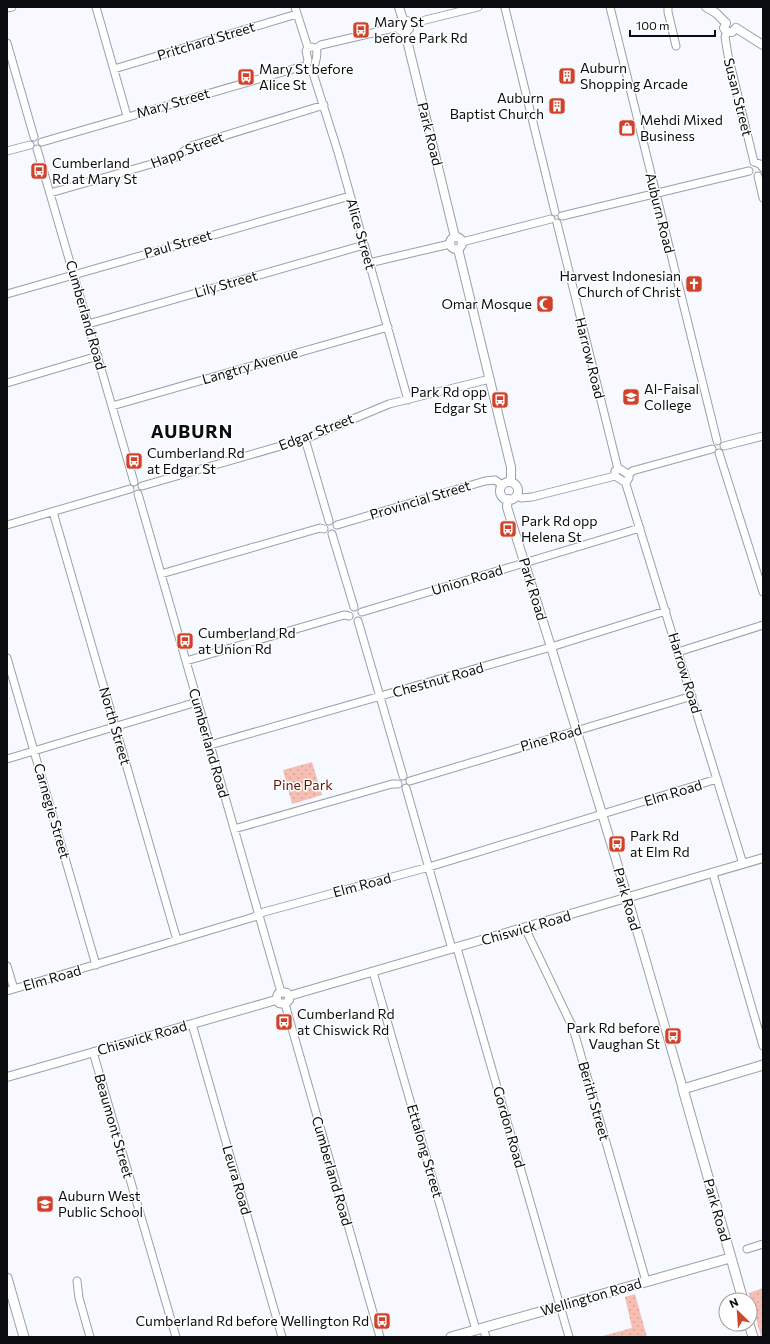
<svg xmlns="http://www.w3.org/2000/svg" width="770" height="1344" font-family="Commissioner,sans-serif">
<defs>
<pattern id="park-dots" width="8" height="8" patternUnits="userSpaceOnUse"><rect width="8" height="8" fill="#f7bfb3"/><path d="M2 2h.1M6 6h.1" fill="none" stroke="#d2a399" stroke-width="1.8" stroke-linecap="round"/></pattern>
</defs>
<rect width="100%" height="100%" fill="#f6f9ff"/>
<!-- park -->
<path fill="url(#park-dots)" d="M312 762 322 795 292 804 283 770Z
M763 1288V1337H761L749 1293Z
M635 1294 647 1337H599L632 1328 625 1297Z"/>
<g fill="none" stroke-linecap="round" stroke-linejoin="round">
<defs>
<path id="minor" d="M96 7 127 116
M295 7 308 48
M610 7 717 441
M668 7V12L676 46
M7 8 12 7
M505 8 555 212
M409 24 478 7
M727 32 725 37 728 55 754 162
M7 43 34 137
M316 48 321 45 398 27
M306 67 308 60 306 51 308 48 312 47
M114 69 297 14
M308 70H311L314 68C315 62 319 54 316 48
M312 70 338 152 408 400
M42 142 300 67H306
M37 149 134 482
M7 151 30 145
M754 162 760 164 763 168
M758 176 763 198
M50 193 176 157 191 146 324 105
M562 216 749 171
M557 223 618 469
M462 242 551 219
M369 263 450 244
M7 294 350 196
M88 324 364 245
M7 383 98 356
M112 406 388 327
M305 439 329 521
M724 446 763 436
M719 453 763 592
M620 469 629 475V478L627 481H623L615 476V471Z
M629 475 632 471 712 449
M625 481 743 864
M142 486 305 439 389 404 490 379
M138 494 281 992
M517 495 521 498 532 497 615 476
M53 512 177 940
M7 525 130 489
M337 525 485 481 495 480 502 485
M332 534 354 607
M161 574 320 528 324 529
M362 612 640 528
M358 621 403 776
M678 652 763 625
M7 658 96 965
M186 661 344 615 349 616
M210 745 551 647 666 611
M7 759 197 702
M410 781 692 696
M406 788 452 949
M234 829 392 784H398
M713 874 763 1046
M525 928 573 1028 646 1281
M457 948 569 1337
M7 966 14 989
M373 972 476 1330
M7 991 254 917 264 912 429 867 717 779
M285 1004 380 1337
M192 1024 282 1337
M93 1052 176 1337
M747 1249 763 1244
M77 1281 79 1298 90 1337
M483 1328 486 1337"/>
<path id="tertiary" d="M399 7 403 20
M706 7 716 13 726 23
M403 20 399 22 398 27 400 30 405 32
M403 20 407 21 409 24V29L405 32
M726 23 724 28 727 32H732L736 28
M736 28 763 45
M405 32 455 237
M450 243a6 6 0 1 1 12 0a6 6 0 1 1-12 0Z
M458 249 511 467V482
M500 491a9 9 0 1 1 18 0a9 9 0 1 1-18 0Z
M508 499 507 507 510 517 551 647 625 889 683 1089
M289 996 763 858
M276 1000 279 1003 285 1004 289 1000V996
M276 1000 278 994 281 992 287 993 289 996
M7 1077 276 1000"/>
<path id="secondary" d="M7 1278 24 1337
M743 1300 683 1089 763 1065
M749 1324 753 1337
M451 1337 730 1258"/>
</defs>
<!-- minor casing -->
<use href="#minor" stroke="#9a9fa8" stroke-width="9"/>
<!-- tertiary casing -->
<use href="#tertiary" stroke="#9a9fa8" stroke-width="10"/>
<!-- secondary casing -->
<use href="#secondary" stroke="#9a9fa8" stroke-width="11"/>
<!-- minor -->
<use href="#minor" stroke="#fff" stroke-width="7"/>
<!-- tertiary -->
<use href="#tertiary" stroke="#fff" stroke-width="8"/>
<!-- secondary -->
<use href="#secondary" stroke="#fff" stroke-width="9"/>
</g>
<!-- icons -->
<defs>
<symbol id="bus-square" viewBox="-11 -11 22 22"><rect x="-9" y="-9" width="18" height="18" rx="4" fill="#cf432d" stroke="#fff"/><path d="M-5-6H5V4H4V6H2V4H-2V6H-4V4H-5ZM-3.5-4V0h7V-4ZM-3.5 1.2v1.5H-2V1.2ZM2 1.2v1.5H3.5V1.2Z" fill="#fff"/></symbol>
<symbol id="building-square" viewBox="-11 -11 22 22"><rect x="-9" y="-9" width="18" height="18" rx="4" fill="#cf432d" stroke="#fff"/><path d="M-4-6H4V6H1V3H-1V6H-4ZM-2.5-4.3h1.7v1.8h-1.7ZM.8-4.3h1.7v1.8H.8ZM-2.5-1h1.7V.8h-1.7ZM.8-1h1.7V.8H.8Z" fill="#fff"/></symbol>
<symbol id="shop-square" viewBox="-11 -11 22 22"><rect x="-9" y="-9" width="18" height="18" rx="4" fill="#cf432d" stroke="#fff"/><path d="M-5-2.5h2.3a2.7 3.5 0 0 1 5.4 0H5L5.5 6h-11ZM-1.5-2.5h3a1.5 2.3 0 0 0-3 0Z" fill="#fff"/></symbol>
<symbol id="church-square" viewBox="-11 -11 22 22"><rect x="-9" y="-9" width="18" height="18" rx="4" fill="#cf432d" stroke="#fff"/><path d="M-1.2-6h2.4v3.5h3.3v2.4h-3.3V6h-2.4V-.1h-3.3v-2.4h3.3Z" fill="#fff"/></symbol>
<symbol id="mosque-square" viewBox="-11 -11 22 22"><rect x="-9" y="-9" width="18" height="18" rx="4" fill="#cf432d" stroke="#fff"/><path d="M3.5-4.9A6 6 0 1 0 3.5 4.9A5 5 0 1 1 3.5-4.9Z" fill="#fff"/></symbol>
<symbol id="school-square" viewBox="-11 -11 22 22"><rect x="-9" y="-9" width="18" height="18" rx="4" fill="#cf432d" stroke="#fff"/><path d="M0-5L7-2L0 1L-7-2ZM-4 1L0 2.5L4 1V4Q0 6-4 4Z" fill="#fff"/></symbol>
</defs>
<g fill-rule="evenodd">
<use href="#bus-square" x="351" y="20" width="20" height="20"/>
<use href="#building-square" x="557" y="66" width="20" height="20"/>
<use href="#bus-square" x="236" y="67" width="20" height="20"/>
<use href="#building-square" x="547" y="96" width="20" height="20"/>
<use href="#shop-square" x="617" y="118" width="20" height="20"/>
<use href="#bus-square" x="29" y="161" width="20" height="20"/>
<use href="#church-square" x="684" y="274" width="20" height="20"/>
<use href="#mosque-square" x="535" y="294" width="20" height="20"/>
<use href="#school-square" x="621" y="387" width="20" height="20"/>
<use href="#bus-square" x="490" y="390" width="20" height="20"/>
<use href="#bus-square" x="124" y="451" width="20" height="20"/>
<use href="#bus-square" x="498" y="519" width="20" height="20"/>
<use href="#bus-square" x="175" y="631" width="20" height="20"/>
<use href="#bus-square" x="607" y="834" width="20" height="20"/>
<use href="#bus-square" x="274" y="1012" width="20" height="20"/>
<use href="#bus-square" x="663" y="1026" width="20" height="20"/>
<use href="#school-square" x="35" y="1194" width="20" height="20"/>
<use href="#bus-square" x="372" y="1311" width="20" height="20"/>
</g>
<g text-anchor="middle" stroke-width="3" stroke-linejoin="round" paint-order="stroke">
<!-- poi labels -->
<g font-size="14" fill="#0a0c0f" stroke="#fff" text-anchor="start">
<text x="374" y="27">Mary St<tspan x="374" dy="16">before Park Rd</tspan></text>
<text x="580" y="73">Auburn<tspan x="580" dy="16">Shopping Arcade</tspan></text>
<text x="259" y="74">Mary St before<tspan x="259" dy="16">Alice St</tspan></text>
<text x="544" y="103" text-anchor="end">Auburn<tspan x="544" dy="16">Baptist Church</tspan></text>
<text x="640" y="125">Mehdi Mixed<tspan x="640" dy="16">Business</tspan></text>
<text x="52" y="168">Cumberland<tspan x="52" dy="16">Rd at Mary St</tspan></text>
<text x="681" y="281" text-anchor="end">Harvest Indonesian<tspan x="681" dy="16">Church of Christ</tspan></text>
<text x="532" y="309" text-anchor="end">Omar Mosque</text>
<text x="644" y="394">Al-Faisal<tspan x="644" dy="16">College</tspan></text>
<text x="487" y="397" text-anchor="end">Park Rd opp<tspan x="487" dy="16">Edgar St</tspan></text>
<text x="147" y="458">Cumberland Rd<tspan x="147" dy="16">at Edgar St</tspan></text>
<text x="521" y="526">Park Rd opp<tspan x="521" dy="16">Helena St</tspan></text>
<text x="198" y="638">Cumberland Rd<tspan x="198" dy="16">at Union Rd</tspan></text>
<text x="630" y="841">Park Rd<tspan x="630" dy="16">at Elm Rd</tspan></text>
<text x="297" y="1019">Cumberland Rd<tspan x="297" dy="16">at Chiswick Rd</tspan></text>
<text x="660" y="1033" text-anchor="end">Park Rd before<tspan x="660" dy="16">Vaughan St</tspan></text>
<text x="58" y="1201">Auburn West<tspan x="58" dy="16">Public School</tspan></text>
<text x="369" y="1326" text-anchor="end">Cumberland Rd before Wellington Rd</text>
</g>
<!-- street labels -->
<g font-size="14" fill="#0a0c0f" stroke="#fff">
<text transform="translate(206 41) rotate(-17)" y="5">Pritchard Street</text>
<text transform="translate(738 97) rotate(76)" y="5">Susan Street</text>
<text transform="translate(173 103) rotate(-16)" y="5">Mary Street</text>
<text transform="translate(430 134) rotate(76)" y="5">Park Road</text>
<text transform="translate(187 150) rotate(-21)" y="5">Happ Street</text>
<text transform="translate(660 213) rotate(76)" y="5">Auburn Road</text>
<text transform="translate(361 234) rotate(74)" y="5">Alice Street</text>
<text transform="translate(178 244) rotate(-16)" y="5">Paul Street</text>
<text transform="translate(226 284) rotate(-16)" y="5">Lily Street</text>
<text transform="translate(86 315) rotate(74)" y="5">Cumberland Road</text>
<text transform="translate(590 358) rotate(76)" y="5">Harrow Road</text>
<text transform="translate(250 366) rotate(-16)" y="5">Langtry Avenue</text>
<text transform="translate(316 432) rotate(-21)" y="5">Edgar Street</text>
<text transform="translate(420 500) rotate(-17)" y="5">Provincial Street</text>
<text transform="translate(467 580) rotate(-17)" y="5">Union Road</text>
<text transform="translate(533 589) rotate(73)" y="5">Park Road</text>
<text transform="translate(685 673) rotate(73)" y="5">Harrow Road</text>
<text transform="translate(438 680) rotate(-16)" y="5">Chestnut Road</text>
<text transform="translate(115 726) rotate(74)" y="5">North Street</text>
<text transform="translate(551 738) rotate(-16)" y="5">Pine Road</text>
<text transform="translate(209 743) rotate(74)" y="5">Cumberland Road</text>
<text transform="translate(673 793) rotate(-17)" y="5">Elm Road</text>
<text transform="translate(52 811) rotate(74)" y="5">Carnegie Street</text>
<text transform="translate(362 885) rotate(-15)" y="5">Elm Road</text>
<text transform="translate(627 899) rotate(74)" y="5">Park Road</text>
<text transform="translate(526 928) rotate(-16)" y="5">Chiswick Road</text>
<text transform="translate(52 978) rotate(-16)" y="5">Elm Road</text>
<text transform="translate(142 1038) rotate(-16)" y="5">Chiswick Road</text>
<text transform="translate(594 1101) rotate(74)" y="5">Berith Street</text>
<text transform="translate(114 1126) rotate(74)" y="5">Beaumont Street</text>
<text transform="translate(509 1127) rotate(74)" y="5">Gordon Road</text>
<text transform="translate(425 1151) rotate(74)" y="5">Ettalong Street</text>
<text transform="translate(332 1171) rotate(74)" y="5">Cumberland Road</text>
<text transform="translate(237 1180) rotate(74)" y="5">Leura Road</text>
<text transform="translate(717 1210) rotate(74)" y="5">Park Road</text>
<text transform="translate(591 1297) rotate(-16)" y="5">Wellington Road</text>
</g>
<!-- park labels -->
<g font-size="14" fill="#631407" stroke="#fff">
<text x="303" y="790">Pine Park</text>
</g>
<!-- district labels -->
<g font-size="18" font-weight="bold" letter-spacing="1" fill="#0a0c0f" stroke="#fff">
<text x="192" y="438">AUBURN</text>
</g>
</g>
<!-- border -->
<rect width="770" height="1344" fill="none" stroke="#0a0c0f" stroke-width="16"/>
<!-- north arrow -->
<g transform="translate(738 1312) rotate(335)"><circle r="19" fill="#ffffff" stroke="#9d9e9f"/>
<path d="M0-3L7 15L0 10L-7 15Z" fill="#cf432d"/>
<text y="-6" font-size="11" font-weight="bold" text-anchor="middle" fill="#0a0c0f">N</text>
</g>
<!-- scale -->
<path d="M630 30v6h85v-6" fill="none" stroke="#0a0c0f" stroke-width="2"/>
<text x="636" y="30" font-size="12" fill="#0a0c0f" stroke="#ffffff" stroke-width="3" paint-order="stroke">100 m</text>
</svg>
